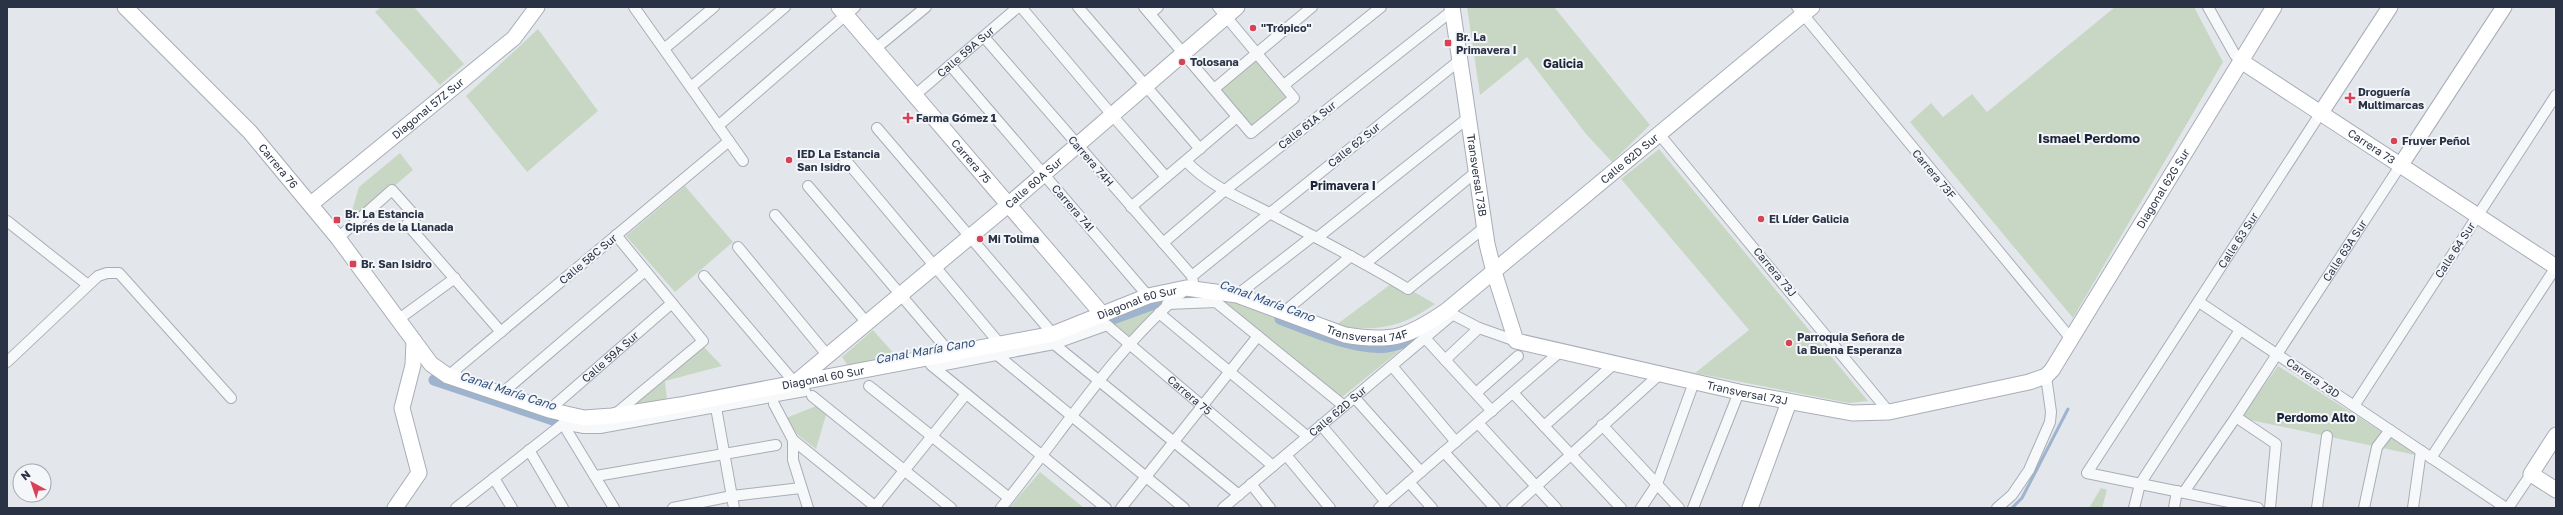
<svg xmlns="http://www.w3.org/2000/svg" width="2563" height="515" font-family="'Golos Text',sans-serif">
<rect width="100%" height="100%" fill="#e3e7ec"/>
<!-- green -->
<path fill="#c8d7c4" d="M381 7H414L464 64 440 85 375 12Z
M1467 7H1554L1650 125 1612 162 1586 134 1527 57 1480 95Z
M2115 7H2194L2223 62 2073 318 1910 122 1931 103 1943 117 1972 94 1987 112Z
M538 29 598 111 527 172 466 96Z
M1256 60 1287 98 1252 127 1221 89Z
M1659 149 1868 401 1849 403 1695 373 1749 330 1621 179Z
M400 153 413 170 347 227 359 187Z
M685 186 733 242 675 292 626 236Z
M1395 281 1435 304C1403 327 1374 333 1336 325Z
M1211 294 1238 302 1335 340 1386 347 1414 339 1342 397Z
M1165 300 1130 339 1108 321Z
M873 330 896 356 848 366 842 357Z
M702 345 722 366 665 381 667 400 629 405Z
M2278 366 2420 456 2241 418Z
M816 406 826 415 816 449 798 435 786 418Z
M1040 472 1084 508H1009Z
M2101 488 2107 490 2102 508H2089Z"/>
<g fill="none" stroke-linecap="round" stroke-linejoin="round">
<!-- stream -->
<path stroke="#9db3ce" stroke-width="3" d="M2012 508 2022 498 2068 409"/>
<!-- canal -->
<path stroke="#9db3ce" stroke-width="11" d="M1280 319C1309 330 1356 351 1387 347 1396 346 1405 342 1414 339
M1096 325 1165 300 1205 294
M434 380 556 421 573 422"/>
<defs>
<g id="street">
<path d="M634 7 743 161"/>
<path d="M1021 7 1112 115 1166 177"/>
<path d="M1078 7 1200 149"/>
<path d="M1144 7 1251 133 1294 98 1218 7"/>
<path d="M1797 7 2072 340"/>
<path d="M2208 7 2235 55 2241 61"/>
<path d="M1150 14 1158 7"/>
<path d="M984 37 1192 276 1193 282"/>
<path d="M664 49 714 7"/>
<path d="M875 49 926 7"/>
<path d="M950 65 1148 296"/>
<path d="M1284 85 1381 7"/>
<path d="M691 87 785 7"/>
<path d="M1214 89 1312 7"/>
<path id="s1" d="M914 96 1018 7"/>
<path d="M718 126 855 7"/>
<path d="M877 128 1053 334"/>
<path d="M1659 134 1889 412"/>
<path d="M843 157 1000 344"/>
<path d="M1186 161C1209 186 1241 198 1271 214 1317 238 1364 262 1408 289L1485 227"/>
<path d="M808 186 951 354"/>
<path d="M1131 207 1237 117"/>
<path d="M775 215 867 323"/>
<path d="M7 221 88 285"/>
<path d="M338 238 392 190 416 217 407 224 501 332"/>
<path d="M1317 238 1469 117"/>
<path d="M1163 243 1224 191 1453 10"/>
<path d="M738 247 828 356"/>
<path d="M1365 264 1477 171"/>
<path d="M704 276 795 383"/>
<path d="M1192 276 1460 60"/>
<path d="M1237 295 1313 236"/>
<path d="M2199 302 2506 508"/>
<path d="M1167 304 1216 302 1344 406"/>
<path d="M1284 312 1351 256"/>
<path d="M1448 312 1479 328 1516 341"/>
<path d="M1159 313 1308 437"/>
<path d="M399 319 455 278"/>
<path d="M1425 338 1492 411"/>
<path d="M1054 344 1239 495"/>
<path d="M996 354 1184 508"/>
<path d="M1445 360 1479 328"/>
<path d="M7 362 98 276 107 273H119L231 398"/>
<path d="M931 365 1106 508"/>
<path d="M1392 366 1456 442"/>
<path id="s2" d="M934 367 1054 344 1107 325 1273 466"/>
<path d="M448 376 729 141"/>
<path d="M869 386 1009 498"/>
<path d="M1476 393 1518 356"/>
<path d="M1513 393 1621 508"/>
<path d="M501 394 645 271"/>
<path d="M812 396 951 508"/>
<path d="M1354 397 1421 472"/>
<path d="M715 402 734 508"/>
<path d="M774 404 793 440 877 508"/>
<path d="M2354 406 2556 95"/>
<path id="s3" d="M549 410 672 303"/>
<path d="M614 415 703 341 616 235"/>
<path d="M2236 417 2276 444 2270 508"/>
<path d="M1478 423 1556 508"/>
<path d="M563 424 584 428H600L805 391"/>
<path d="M563 424 614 508"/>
<path d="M1321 425 1386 502"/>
<path d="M1602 425 1679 508"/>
<path d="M1544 426 1614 364"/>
<path d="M793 440V460L808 508"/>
<path d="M529 450 563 508"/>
<path d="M1444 452 1495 508"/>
<path d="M1286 455 1330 508"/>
<path d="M2431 458 2556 267"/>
<path d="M596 476 776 445"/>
<path d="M494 478 512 508"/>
<path d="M1409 482 1432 508"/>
<path d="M1251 484 1270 508"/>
<path id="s4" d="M2184 492 2236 417 2400 166"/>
<path d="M456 508 568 420"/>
<path d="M673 508 732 496 801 488"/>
<path d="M874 508 966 394"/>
<path d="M1001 508C1060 436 1113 350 1185 290"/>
<path d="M1121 508 1258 336"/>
<path id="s5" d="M1223 508 1452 315"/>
<path d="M1379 508 1561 351"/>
<path d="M1512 508 1660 374"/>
<path d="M1641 508 1657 484 1694 382"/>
<path d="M1693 508 1739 392"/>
<path d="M1997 508 2012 495 2029 470 2050 422 2051 412 2046 376"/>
<path d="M2134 508 2140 484 2240 330"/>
<path d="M2174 508 2177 491"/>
<path id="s6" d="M2258 508 2087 473 2320 114"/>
<path d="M2317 508 2327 436"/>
<path d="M2364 508 2377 447 2390 430"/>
<path d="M2413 508 2421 451"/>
<path d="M2508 508 2531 474"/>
</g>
<g id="secondary">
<path id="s7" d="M125 7 250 132 338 238 431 364 448 376 549 410 584 418 612 416 680 405 1053 334 1148 296 1186 288 1237 295 1345 335C1392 343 1408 337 1446 311L1812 7"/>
<path id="s8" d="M839 7 1103 315"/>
<path id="s9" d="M1452 7 1487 244 1494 272 1516 341 1739 392 1852 413 1889 412 2029 382 2046 376 2052 370 2274 7"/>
<path id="s10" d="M2241 61 2556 267"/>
<path d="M2320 114 2390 7"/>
<path d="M2400 166 2504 7"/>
<path id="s11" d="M311 204 514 38 537 7"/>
<path id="s12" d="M796 382 1008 205 1237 7"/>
<path d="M2556 435 2531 474 2556 490"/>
<path d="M395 508 419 473 402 408 413 365 414 341"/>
<path d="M1750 508 1789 402"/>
</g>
</defs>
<!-- street casing -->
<use href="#street" stroke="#a8adb7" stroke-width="12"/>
<!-- secondary casing -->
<use href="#secondary" stroke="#a8adb7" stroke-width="17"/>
<!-- street -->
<use href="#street" stroke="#f7f8fa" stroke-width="10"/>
<!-- secondary -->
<use href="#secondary" stroke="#fff" stroke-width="15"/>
</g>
<!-- markers -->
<g fill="#d74355" stroke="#f4f6f9" stroke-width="1.5">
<circle cx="1253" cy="28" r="4"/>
<rect x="1444" y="39" width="8" height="8" rx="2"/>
<circle cx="1182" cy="62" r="4"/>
<path d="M2348 92h4v4h4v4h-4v4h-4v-4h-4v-4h4z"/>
<path d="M906 112h4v4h4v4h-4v4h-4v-4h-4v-4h4z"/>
<circle cx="2394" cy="141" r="4"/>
<circle cx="789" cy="160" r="4"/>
<circle cx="1761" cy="219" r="4"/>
<rect x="333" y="216" width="8" height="8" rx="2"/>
<circle cx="980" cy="239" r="4"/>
<rect x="349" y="260" width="8" height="8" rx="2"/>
<circle cx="1789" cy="343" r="4"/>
</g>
<g text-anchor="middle" stroke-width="4" stroke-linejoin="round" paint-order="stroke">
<!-- poi labels -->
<g font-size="11" font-weight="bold" fill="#2a3346" stroke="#f4f6f9" text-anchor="start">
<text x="1261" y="32">"Trópico"</text>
<text x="1456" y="41">Br. La<tspan x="1456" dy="13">Primavera I</tspan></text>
<text x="1190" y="66">Tolosana</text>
<text x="2358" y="96">Droguería<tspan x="2358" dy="13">Multimarcas</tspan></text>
<text x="916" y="122">Farma Gómez 1</text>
<text x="2402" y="145">Fruver Peñol</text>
<text x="797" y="158">IED La Estancia<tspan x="797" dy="13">San Isidro</tspan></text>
<text x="345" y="218">Br. La Estancia<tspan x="345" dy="13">Ciprés de la Llanada</tspan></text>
<text x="1769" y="223">El Líder Galicia</text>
<text x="988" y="243">Mi Tolima</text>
<text x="361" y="268">Br. San Isidro</text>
<text x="1797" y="341">Parroquia Señora de<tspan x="1797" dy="13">la Buena Esperanza</tspan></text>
</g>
<!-- street labels -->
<g font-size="11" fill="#2a3346" stroke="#f4f6f9">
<text dy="4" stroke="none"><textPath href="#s1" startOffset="68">Calle 59A Sur</textPath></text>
<text dy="4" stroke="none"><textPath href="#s11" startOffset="151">Diagonal 57Z Sur</textPath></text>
<text transform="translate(1307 125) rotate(-38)" y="4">Calle 61A Sur</text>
<text transform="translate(1354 145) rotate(-39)" y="4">Calle 62 Sur</text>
<text dy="4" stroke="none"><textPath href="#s10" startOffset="156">Carrera 73</textPath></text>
<text dy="4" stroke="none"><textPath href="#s7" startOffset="1765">Calle 62D Sur</textPath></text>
<text transform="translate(1091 161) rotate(49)" y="4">Carrera 74H</text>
<text dy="4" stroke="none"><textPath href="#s8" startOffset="203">Carrera 75</textPath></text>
<text dy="4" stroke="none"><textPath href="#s7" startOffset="221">Carrera 76</textPath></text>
<text transform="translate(1934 174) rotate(50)" y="4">Carrera 73F</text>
<text dy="4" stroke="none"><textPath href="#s9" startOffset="170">Transversal 73B</textPath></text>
<text dy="4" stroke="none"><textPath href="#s12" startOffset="310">Calle 60A Sur</textPath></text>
<text dy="4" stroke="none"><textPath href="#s9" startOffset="1104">Diagonal 62G Sur</textPath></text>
<text transform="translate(1073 208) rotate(49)" y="4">Carrera 74I</text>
<text dy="4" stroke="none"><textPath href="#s6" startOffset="452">Calle 63 Sur</textPath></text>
<text dy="4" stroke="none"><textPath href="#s4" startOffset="290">Calle 63A Sur</textPath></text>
<text transform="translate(2455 250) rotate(-57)" y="4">Calle 64 Sur</text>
<text transform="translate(588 259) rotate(-40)" y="4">Calle 58C Sur</text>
<text transform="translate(1775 272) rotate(50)" y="4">Carrera 73J</text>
<text dy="4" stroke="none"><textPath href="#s7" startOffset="1201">Diagonal 60 Sur</textPath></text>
<text dy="4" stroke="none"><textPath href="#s7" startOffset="1441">Transversal 74F</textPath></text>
<text dy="4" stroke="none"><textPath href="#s3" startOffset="81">Calle 59A Sur</textPath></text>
<text dy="4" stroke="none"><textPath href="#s7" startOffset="877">Diagonal 60 Sur</textPath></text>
<text transform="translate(2313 378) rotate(34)" y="4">Carrera 73D</text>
<text dy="4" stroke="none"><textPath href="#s9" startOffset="578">Transversal 73J</textPath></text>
<text dy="4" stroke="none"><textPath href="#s2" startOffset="287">Carrera 75</textPath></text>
<text dy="4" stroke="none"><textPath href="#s5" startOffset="150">Calle 62D Sur</textPath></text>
</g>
<!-- neighbourhood labels -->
<g font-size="12" font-weight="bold" fill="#1c2437" stroke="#f4f6f9">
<text x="1563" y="68">Galicia</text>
<text x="1343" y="190">Primavera I</text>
<text x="2316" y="422">Perdomo Alto</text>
</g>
<!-- water labels -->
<g font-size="12" font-style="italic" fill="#31517d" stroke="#f4f6f9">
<text transform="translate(1267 301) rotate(20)" y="4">Canal María Cano</text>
<text transform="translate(925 351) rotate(-10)" y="4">Canal María Cano</text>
<text transform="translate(508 391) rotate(18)" y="4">Canal María Cano</text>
</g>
<!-- quarter labels -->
<g font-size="13" font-weight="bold" fill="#1c2437" stroke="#f4f6f9">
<text x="2089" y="143">Ismael Perdomo</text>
</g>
</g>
<!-- border -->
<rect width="2563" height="515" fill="none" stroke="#2a3346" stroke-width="16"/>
<!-- north arrow -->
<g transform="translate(32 483) rotate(320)"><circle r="19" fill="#f4f6f9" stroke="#a3a8b1"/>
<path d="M0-3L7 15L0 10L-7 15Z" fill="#d74355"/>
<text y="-6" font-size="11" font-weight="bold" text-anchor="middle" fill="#2a3346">N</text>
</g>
</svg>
